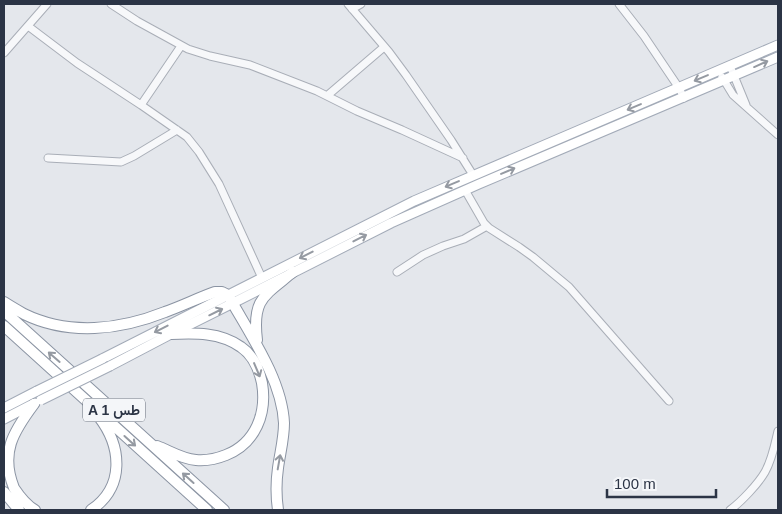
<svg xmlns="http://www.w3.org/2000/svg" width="782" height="514" font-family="Helvetica,Vazirmatn,sans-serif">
<rect width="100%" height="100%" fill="#e4e7ec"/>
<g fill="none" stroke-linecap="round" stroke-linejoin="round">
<defs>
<path id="minor" d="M111 4 137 21 188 49 210 56 250 65 317 91 357 111 402 130 463 158
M348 4 389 52 406 75 451 140 473 175
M619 4 644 36 679 88 684 98
M352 9 361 4
M28 26 77 63 141 105 187 137 199 152 219 184 262 278
M4 53 47 4
M730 66 746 105
M722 77 733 95 778 135
M328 95 384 47
M141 105 181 46
M48 158 121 162 134 156 177 130
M465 190 484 223 489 228 519 247 533 257 569 287 669 401
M397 272 423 255 443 246 464 239 487 226
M730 510C741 502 758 484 765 472 772 460 775 444 778 431"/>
<path id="major" d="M102 359 414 201 778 45
M110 366 171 334 233 303 391 223 479 184 778 57
M4 408 37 391
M4 419 35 403"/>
<path id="highway" d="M4 302C10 306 17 310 24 314 69 336 120 330 165 312 182 306 198 298 215 292H222L228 295C249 333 282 379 284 423 284 439 280 453 278 468 276 482 276 496 278 510
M4 311 224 510
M4 326 207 510
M257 340C252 299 264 296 293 272
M34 404C13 432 0 453 14 488 20 497 26 505 35 510
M157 446C170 451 182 459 196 460 207 461 216 459 226 455 256 443 267 413 262 383 259 369 253 355 241 347 220 332 195 333 171 334
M4 492 19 510
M91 510C125 487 122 447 99 417"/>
</defs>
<!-- minor casing -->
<use href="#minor" stroke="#a9aeb7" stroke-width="9"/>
<!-- major casing -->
<use href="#major" stroke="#a3abb8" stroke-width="11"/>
<!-- highway casing -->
<use href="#highway" stroke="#8b94a3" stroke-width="12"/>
<!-- minor -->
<use href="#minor" stroke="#f7f8fa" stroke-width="7"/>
<!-- major -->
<use href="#major" stroke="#fff" stroke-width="9"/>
<!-- highway -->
<use href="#highway" stroke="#fff" stroke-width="10"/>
<defs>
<path id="major-bridge" d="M37 391 102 359
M41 400 110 366"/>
</defs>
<!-- major-bridge casing -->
<use href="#major-bridge" stroke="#a3abb8" stroke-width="11" stroke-linecap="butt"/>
<!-- major-bridge -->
<use href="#major-bridge" stroke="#fff" stroke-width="9"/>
</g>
<!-- one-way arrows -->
<defs><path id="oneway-shaft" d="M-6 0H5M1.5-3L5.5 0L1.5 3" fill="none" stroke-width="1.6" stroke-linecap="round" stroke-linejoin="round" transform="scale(1.25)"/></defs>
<g stroke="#959aa2">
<use href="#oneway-shaft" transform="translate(761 64) rotate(-24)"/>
<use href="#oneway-shaft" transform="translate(701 78) rotate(157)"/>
<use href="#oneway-shaft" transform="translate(634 107) rotate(157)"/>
<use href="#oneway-shaft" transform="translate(508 171) rotate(-23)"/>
<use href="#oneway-shaft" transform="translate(452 184) rotate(157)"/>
<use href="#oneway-shaft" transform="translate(360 238) rotate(-27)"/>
<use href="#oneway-shaft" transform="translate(306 255) rotate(153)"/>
<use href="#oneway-shaft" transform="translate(216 312) rotate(-26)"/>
<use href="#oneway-shaft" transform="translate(161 329) rotate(153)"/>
<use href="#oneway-shaft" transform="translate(54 357) rotate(-139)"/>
<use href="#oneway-shaft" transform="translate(257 370) rotate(67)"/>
<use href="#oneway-shaft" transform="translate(130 441) rotate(42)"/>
<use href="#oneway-shaft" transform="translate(279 462) rotate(-80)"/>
<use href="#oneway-shaft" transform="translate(188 478) rotate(-138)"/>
</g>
<g text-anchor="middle" stroke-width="5" stroke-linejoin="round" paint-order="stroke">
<!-- shield labels -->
<rect fill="#f4f6f9" stroke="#676e7b" stroke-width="1" x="83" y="398.5" width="62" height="23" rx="4"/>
<g font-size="14" font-weight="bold" fill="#2b3445">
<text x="114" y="415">A 1 طس</text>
</g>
</g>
<!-- border -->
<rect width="782" height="514" fill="none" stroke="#2b3445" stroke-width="10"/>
<!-- scale -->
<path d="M607 489v8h109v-8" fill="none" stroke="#2b3445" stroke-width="2.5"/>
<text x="614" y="489" font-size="15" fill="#2b3445" stroke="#f4f6f9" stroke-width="4" paint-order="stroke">100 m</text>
</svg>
